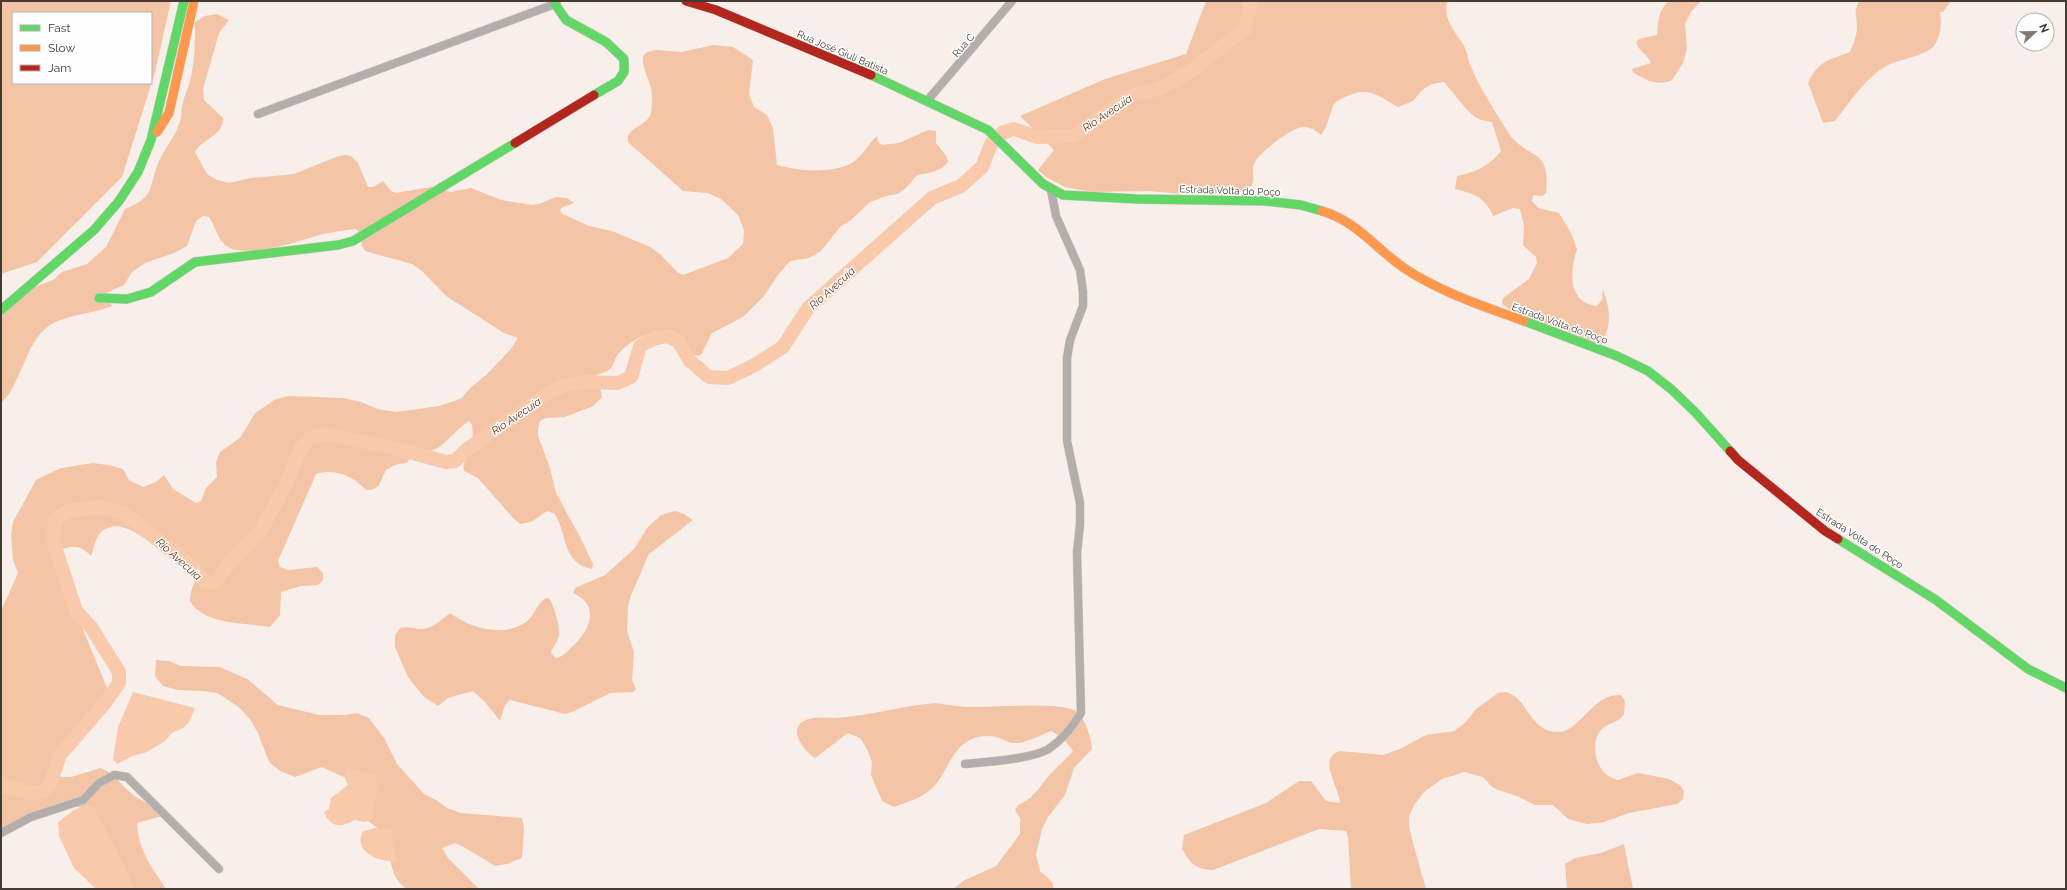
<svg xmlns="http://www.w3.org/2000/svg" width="2067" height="890" font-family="Raleway,sans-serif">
<rect width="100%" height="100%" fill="#f8efea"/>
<!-- forest -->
<path fill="#f4c4a6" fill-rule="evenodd" d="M1 1H171L155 72 122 177 37 262 1 274ZM13 13H151V83H13Z
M1206 1H1448C1441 18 1456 32 1464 46 1468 53 1468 62 1472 69 1482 93 1498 115 1511 137 1534 161 1550 149 1546 193L1542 196 1533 195 1532 201 1538 208 1559 213 1571 233 1577 249C1570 270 1567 303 1597 306L1602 300 1603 289C1611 312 1612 327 1599 348L1520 317 1502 304 1503 298 1529 279 1537 263 1536 257 1523 245 1524 226 1520 209 1513 208 1493 216C1486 198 1473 193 1455 189L1457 176C1476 172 1489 166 1501 151L1492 122C1488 121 1483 121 1479 119 1469 115 1452 91 1444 82L1432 84 1422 90 1413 101 1398 107C1379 96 1369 86 1347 96 1343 98 1336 101 1334 104 1329 115 1328 126 1321 135 1316 131 1311 127 1304 127 1292 127 1261 151 1255 162 1248 175 1262 184 1241 192L1183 194 1149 191 1091 192 1065 187 1046 177 1038 170 1054 150 1020 116 1105 79 1186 54Z
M1669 1H1701L1691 12 1685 24 1687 48 1683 63 1672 80C1660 87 1642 79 1633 72L1632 69 1651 63C1648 54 1638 51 1636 42L1639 39 1657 35C1658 22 1658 10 1669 1Z
M1859 1H1951L1943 12H1940C1942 25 1941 37 1933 47 1927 54 1900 60 1890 64 1866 76 1851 101 1835 121L1823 123 1808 83C1818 61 1829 60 1850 52 1853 44 1857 36 1857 27 1857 13 1853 15 1859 1Z
M217 14 229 20 219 33 203 89 204 100 223 118C224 136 203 138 195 152L207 174 217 180 229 183 251 178 294 174 336 157 345 155 351 156 358 163 368 187H373L383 181 391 191 396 193 437 186 450 192 471 188 501 200 532 205 539 204 556 197 567 198 574 203 561 208 560 211 563 214 589 226 612 231 650 247 660 254 678 273 683 275 728 258 743 244 744 230 738 215 721 199 708 193 683 191 628 142C625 127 647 127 651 113 652 106 653 92 650 85 647 75 642 67 643 56L647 52 656 50 682 52 713 45 733 47 753 60 749 94 754 107 767 115 773 128 777 165C797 171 838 175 856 160 864 153 869 143 877 136L878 142 882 145 899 143 928 130 936 131V143L947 157 948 162C941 172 928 173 917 175L906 188 898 194 886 196 870 202 851 220 840 227 821 251 809 258 790 261 778 275 764 296 743 317 712 333 701 355C686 360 677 330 659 331 646 332 627 344 619 353 615 357 614 365 610 369 606 373 595 375 590 377V380L600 387 602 397 593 406 565 417 546 418 540 421 538 428V436L549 465 556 493 580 537 593 564 592 569C561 563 568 533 554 513L547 511 531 522 520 524 513 518 478 478 464 471C462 463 467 457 470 450 473 442 473 433 472 425L469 421C457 429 450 439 439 447 427 456 416 445 407 463L398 464 387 469C380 478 382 491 366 490 354 476 334 468 316 474L278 561 280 567 288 570 317 567 323 573V580L318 585 301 586 281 592 280 615 270 627C247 623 203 625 190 601 189 589 200 577 193 567 183 562 174 557 165 552 150 543 120 515 102 531 95 537 94 548 91 556 80 544 71 545 57 551L72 603 110 695 103 711 73 738 63 752 58 766V777H71L101 768C116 775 120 784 132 794 143 802 153 805 162 816L137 823C139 853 151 865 166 889H134L125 883 83 808 70 806 31 818 24 815 1 834V611L18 573 13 560 11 535 13 522 36 480 61 468 93 463 108 465 123 469 129 480 143 487 156 482 164 475 173 489 196 503 201 501 206 488 217 477 216 462 220 452 240 438 255 413 276 399 289 396 343 398 361 402 378 409 396 412 440 406 462 398 470 388 486 375 510 350 518 338 504 333 446 296 423 272 412 264 365 251 362 246 360 233 356 229C344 230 331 232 319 235 300 241 241 261 224 244 218 238 214 225 209 217L203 216 196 221 187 246 174 253 145 263 132 272 124 285 104 294 112 306C94 313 71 315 55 322 24 338 24 382 1 403V307L13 295 53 280 62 272 87 264 106 247 125 209C156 197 148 187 159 161 165 148 175 137 179 124 182 118 181 111 182 106 184 96 189 86 191 77 195 58 195 41 195 22L205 16Z
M675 511 684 514 693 520 649 554 631 595 628 607 627 631 634 652 632 680 636 689 633 692 610 693 574 711 565 714 510 700 505 705 500 721 485 702 473 691 448 698 438 706 424 697 408 677 395 647V635L400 628C408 626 414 629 422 629 432 629 442 619 450 613 471 628 503 638 526 622 535 616 536 604 546 598L550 599C554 606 562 631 558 639 556 644 552 647 551 653L556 658C562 657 566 653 571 648 589 632 602 606 573 593L575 588 605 575 634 549 647 528 661 515Z
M156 660 169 661 181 666 220 667 247 679 278 705 319 715H345L357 713 369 718 384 738 397 764 424 794 436 800 447 808 461 813 522 818 524 829 522 858 507 864 495 866 467 849 455 843 442 848 448 858 479 889H407C387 877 393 853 383 834 379 827 368 823 363 815 356 804 352 790 346 778L322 767 295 777 280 771 269 762 258 733 251 721 241 709 230 701 217 693 203 691 178 690 163 686 155 676Z
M1506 692C1529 698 1528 731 1557 732 1580 733 1592 693 1621 695L1625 701 1624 715C1617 723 1609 723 1603 728 1590 739 1594 765 1607 775 1610 777 1615 779 1618 780L1638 773 1669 779 1680 785 1684 791 1683 799 1677 804 1629 813 1604 822 1587 824 1568 819 1553 805H1535L1517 796 1498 790 1491 786 1483 777 1464 772 1442 779 1425 791 1414 805 1409 817V826L1413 843 1426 889H1351L1348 838 1346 831 1319 829 1213 870C1195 869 1191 864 1182 849L1184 835 1266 803 1299 781H1311L1326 801 1340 803C1338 785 1317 758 1340 751L1383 755 1400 749 1426 735 1454 731 1465 723 1477 708 1498 693Z
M935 703C948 705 961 707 975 707 996 707 1060 702 1076 711 1084 716 1092 739 1092 749L1074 768 1065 795 1048 817 1042 829 1036 855 1040 871 1052 882 1054 889H953L965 880 996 866 1020 834V818L1015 810 1018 805C1035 798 1041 784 1053 771 1060 764 1067 758 1073 751L1064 739 1051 731C1039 736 1025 744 1013 743 1009 743 1005 740 1002 739 993 735 981 735 972 739 950 748 947 776 930 790 920 799 906 802 894 807L882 801 871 775 872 762 867 749 860 738 848 733 815 758C805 752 787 730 804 721 812 716 825 718 834 718 868 716 901 706 935 703Z
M1624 844 1633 889H1567L1565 864 1575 858 1601 853Z"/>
<!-- water -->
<path fill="#f9c9ac" d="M133 692 195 708 189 722 183 728 172 733 165 741 145 753 132 756 117 764 113 759 118 727Z
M348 768 376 775 377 787 372 819 365 822 354 820C341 828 331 828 324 812L329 809 331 798 348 785 344 775Z
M85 806H93L125 866 134 889H96L74 868 59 836 58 822 74 810Z
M375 828 391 829 397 862C381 862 352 853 363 831Z"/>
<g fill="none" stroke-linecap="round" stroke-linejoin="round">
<!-- river -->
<path stroke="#f9c9ac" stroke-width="14" d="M1 785 31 793 43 792 50 784 60 755 105 703 119 683V672L91 627 76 611 53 541 55 519 68 511 100 507 124 513 190 565 205 582H216L232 560 261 530 283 490 300 450 309 439 326 434 394 448 446 462 455 461 466 450 550 392 566 385 585 382 618 383 631 377 640 346 653 339 668 336 678 341 690 361 709 377 728 378 753 366 783 347 808 308 932 198 961 186 982 167 991 144 1004 132 1014 129 1037 137 1073 136 1132 95 1159 89 1188 73 1245 29 1251 1"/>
<defs>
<path id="street" d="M927 101 1012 1
M258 114 555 4 557 1
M965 764C986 762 1034 759 1050 748 1063 739 1073 726 1081 713L1077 553 1080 524V503L1067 441V358L1070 340 1083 306V292L1080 270 1056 216 1051 190
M1 833 31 817 83 800 99 783 114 775 127 777 219 869"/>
<path id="fast" d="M555 4 566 20 606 42 624 59V72L618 81 594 95
M871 75 988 130 1043 184 1063 195 1137 199 1265 201 1301 205 1322 211
M99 298 127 299 151 292 195 262 338 245 353 241 515 143
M1 310 94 230 119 201 138 172 151 140 184 1
M1524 321 1617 356 1648 371 1671 389 1696 413 1730 451
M1838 539 1936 600 2028 669 2066 688"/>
<path id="slow" d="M157 132 169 113 194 1
M1322 211C1358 222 1375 248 1404 268 1440 292 1483 306 1524 321"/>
<path id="jam" d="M686 1 716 10 871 75
M515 143 594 95
M1730 451 1738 460 1825 531 1838 539"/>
</defs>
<!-- street casing -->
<use href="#street" stroke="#d3ccc6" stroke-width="9"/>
<!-- fast casing -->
<use href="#fast" stroke="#d3ccc6" stroke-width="10"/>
<!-- slow casing -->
<use href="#slow" stroke="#d3ccc6" stroke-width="10"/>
<!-- jam casing -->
<use href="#jam" stroke="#d3ccc6" stroke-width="10"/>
<!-- street -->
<use href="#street" stroke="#b3aeab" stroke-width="8"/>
<!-- fast -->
<use href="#fast" stroke="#63d668" stroke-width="9"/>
<!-- slow -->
<use href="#slow" stroke="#ff974d" stroke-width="9"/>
<!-- jam -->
<use href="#jam" stroke="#b3261e" stroke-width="9"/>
</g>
<g text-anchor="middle" stroke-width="3" stroke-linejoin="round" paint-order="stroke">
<!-- street labels -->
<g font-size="10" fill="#443a34" stroke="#fefefe">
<text transform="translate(963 45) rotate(-49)" y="4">Rua C</text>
<text transform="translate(843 52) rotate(23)" y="4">Rua José Giuli Batista</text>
<text transform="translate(1230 190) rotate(2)" y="4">Estrada Volta do Poço</text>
<text transform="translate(1560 323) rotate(20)" y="4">Estrada Volta do Poço</text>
<text transform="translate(1860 538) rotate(33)" y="4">Estrada Volta do Poço</text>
</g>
<!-- water labels -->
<g font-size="11" font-style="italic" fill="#67340f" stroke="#fefefe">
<text transform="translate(1107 113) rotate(-34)" y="4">Rio Avecuía</text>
<text transform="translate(832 288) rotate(-42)" y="4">Rio Avecuía</text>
<text transform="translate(516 416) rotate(-34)" y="4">Rio Avecuía</text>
<text transform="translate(179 559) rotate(42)" y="4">Rio Avecuía</text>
</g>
</g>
<!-- border -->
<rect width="2067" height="890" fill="none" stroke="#443a34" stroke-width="4"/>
<!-- legend -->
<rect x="12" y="12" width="140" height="72" fill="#fefefe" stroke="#b4b0ad"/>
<rect x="20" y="25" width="20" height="6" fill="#63d668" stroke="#b4b0ad"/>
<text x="48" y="32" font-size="12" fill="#443a34">Fast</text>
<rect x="20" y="45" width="20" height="6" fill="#ff974d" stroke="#b4b0ad"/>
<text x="48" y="52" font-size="12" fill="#443a34">Slow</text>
<rect x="20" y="65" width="20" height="6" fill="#b3261e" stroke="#b4b0ad"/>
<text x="48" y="72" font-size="12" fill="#443a34">Jam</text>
<!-- north arrow -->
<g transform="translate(2035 32) rotate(68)"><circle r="19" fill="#fefefe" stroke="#b4b0ad"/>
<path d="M0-3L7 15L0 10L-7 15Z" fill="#837974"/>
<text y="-6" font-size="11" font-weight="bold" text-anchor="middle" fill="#443a34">N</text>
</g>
</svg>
